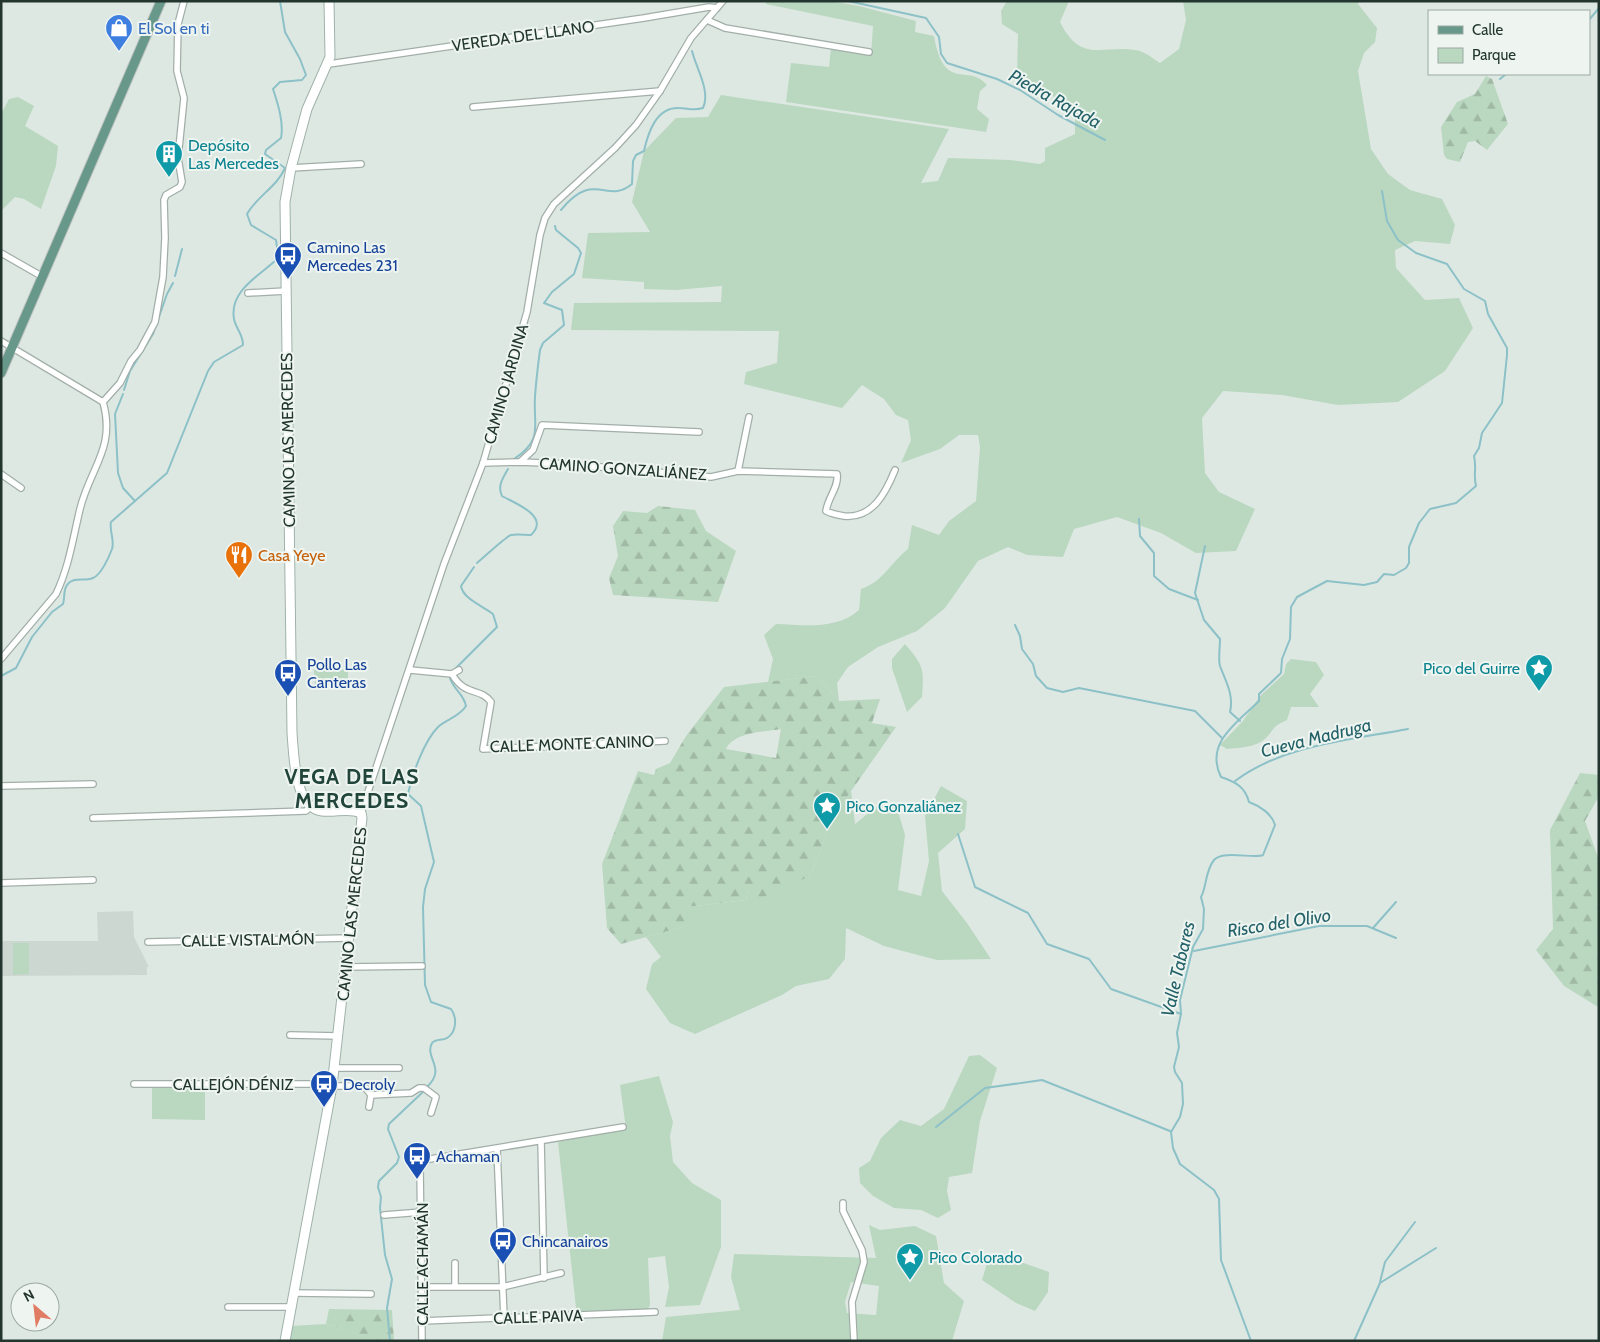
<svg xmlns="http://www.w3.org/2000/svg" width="1600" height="1342" font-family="Cabin,sans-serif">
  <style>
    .built { fill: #cdd7d2 }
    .green { fill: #bad7c0; fill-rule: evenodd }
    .forest { fill: url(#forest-firs); fill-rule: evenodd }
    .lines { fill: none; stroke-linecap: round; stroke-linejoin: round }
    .stream { stroke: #8cc1c7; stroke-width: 2 }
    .street-casing { stroke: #a2afa9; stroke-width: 8 }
    .secondary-casing { stroke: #9fb2aa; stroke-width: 11 }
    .primary-casing { stroke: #bdc3c1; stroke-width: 11 }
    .street { stroke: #fff; stroke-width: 5.5 }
    .secondary { stroke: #fff; stroke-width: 9 }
    .primary { stroke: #689889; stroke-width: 9 }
    .labels { text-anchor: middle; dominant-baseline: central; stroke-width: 4; stroke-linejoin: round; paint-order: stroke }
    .shop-label { font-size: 16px; fill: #366cbe; stroke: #eef5f1; text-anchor: start }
    .street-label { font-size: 16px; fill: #22362f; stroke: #eef5f1 }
    .culture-label { font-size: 16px; fill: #0d838f; stroke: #eef5f1; text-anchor: start }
    .transit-label { font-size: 16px; fill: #164399; stroke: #eef5f1; text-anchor: start }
    .food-label { font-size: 16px; fill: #c56008; stroke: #eef5f1; text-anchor: start }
    .water-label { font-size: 18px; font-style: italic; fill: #246269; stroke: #eef5f1 }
    .district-label { font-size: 21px; font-weight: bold; letter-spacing: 1px; fill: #21453a; stroke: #eef5f1 }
  </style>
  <defs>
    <pattern id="forest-firs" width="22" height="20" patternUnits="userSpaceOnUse" patternTransform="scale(1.25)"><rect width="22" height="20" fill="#bad7c0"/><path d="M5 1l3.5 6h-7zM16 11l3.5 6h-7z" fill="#a0b9a5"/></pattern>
  </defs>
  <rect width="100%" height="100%" fill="#dee8e3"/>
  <path class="built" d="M133,911l1,26 15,30h-2v8l-146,1v-35h97l-1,-29z"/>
  <g class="green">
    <path d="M766,1h64l29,5 57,15 -1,11 19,4c10,58 34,26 53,49l-7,6 -3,18 12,10 -3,13 -200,-30 5,-39 38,4 2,-19 40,7 2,-29 -107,-22z"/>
    <path d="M1007,1h62l-9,21c22,44 44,21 80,29 6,2 14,8 20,12l19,-14 7,-29 -3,-19h176l-1,3 19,24 -2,14 -11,11 -6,18 13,78 17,25 22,16 32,9 13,26 -5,19 -35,-3 -20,9 1,18 29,32 34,-2 14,30 -28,43 -47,31 -60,3 -56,-10 -59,-4 -21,27 3,55 14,19 36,17 -19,42 -40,2 -35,-20 -44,-16 -43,12 -11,28 -36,-2 -19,-8 -30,14 -33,47 -28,23 -39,16 -30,20 -11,16 2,18 -22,-25 -49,6 5,-23 -9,-24 12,-11c27,1 61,6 83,-14l2,-21c22,-7 30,-27 47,-40l4,-24 27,10 10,-14 27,-20 4,-54 -2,-12h-19l-19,14 -39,14 10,-23 -3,-20 -12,-5 -12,-16 -22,-14 -20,23 -98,-24 2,-12 31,-9 2,-32 -208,-1 3,-27 147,-1 1,-16 -46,4 -32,-1v-7l-62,-4 6,-45 62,-1 -18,-30 12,-51 32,-33 32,-1 13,-22 228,34 -28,54 17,-2 10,-23 62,2 30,4 5,-3v-13l30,-14v-18l-19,-18 -39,-22 1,-42 -16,-10 -1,-13z"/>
    <path d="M18,97l16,9 -9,20 33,20 -2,20 -15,43 -17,-10 -9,-2 -14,14v-97l8,-15z"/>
    <path d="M905,644c19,22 19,25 17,53l-15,15 -15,-44v-9z"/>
    <path d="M1291,659l25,3 8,13 -14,19 9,13h-28l-4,13c-15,7 -11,7 -21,18 -9,9 -27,10 -39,11l-7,-4 23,-24 17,-25 24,-22 2,-10z"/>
    <path d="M314,670h34v16h-33z"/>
    <path d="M941,786l26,15 -2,28 -27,24 4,38 25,32 24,36 -54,1 -53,-14 -38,-18 -1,31 -16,20 -33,7 -14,9 -87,39 -25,-11 -24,-34 6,-25 9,-7 -15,-20 40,-11v-19l60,-7 2,-10 62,-14 25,-62 16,-23 4,33 26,-21 16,5 8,27 -7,55 23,6 8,-35 -4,-45z"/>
    <path d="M13,943h16v31l-16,1z"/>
    <path d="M980,1055l17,13 -17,53 -8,52 -23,4 -2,14 4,19 -13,8 -17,-8 -27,-2 -21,-12 -13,-13 -1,-15 11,-7 11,-23 19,-18 21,6 23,-17 25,-53z"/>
    <path d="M659,1076l14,46 -3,14 3,26 19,21 29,17v47l-21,58 -35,2 4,-20 -4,-31 -17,2 2,47 -6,12h-67l-19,-175 68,-13 -6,-44z"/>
    <path d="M205,1083v37l-53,-1v-33z"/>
    <path d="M869,1225l11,5 35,-4 21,10 8,47 20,18 -12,40h-290l4,-24 74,-7 -9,-33 3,-23 142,4zM851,1282l28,4 -3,29 -29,-2 -2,-11z"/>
    <path d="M988,1260l30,1 31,11 -1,20 -13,19 -19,-8 -34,-23z"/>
    <path d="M326,1324l45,14v3h-84l3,-15z"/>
  </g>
  <g class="forest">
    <path d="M1486,76l6,3 16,45 -21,26 -12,-9 -7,1 -8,20 -13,-3 -3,-4 -3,-28 16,-25 18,-8z"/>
    <path d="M658,506l37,4 11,21 30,20 -18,51 -105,-7 -4,-17 9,-22 -5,-30 10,-15 24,2z"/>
    <path d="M817,676l22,25 41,-2 -8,24 24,4 -61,87 -25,62 -51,23 -11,-9 -2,10 -60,7v19l-65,18 -14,-16 -5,-64 36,-93 16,4 2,-6 14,-6 16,-27 38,-49zM781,729l-5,29 -50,-9c8,-17 38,-17 55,-20z"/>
    <path d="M1580,773l19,2v21l-14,25 14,39 -1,147 -34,-21 -28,-36 17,-21 -3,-99z"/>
    <path d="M329,1309l63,1 2,31h-23l-1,-3 -44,-14z"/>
  </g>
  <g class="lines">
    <g class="stream">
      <path d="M848,1l78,17 13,19 2,17 6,9 50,16 23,11 38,25 47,25"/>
      <path d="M1589,20l10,-12"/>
      <path d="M1500,79l6,-5"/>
      <path d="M561,210c33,-41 46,-5 71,-26l1,-23 3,-6 8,-4c4,-18 12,-44 35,-43 8,0 15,3 24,0 8,-17 -7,-40 -11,-57"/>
      <path d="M175,276l7,-27"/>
      <path d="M124,390l6,-19 23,-37 14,-40 6,-11"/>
      <path d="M123,394l-8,20 3,59 5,15 12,13"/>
      <path d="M514,459c30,-20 19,-32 21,-62 1,-15 3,-32 5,-47l3,-7 21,-18 -2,-15 -18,-7 8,-11 22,-18 7,-21 -3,-5 -22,-18 -1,-4"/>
      <path d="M1139,519l1,17 14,17v23l15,13 29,11"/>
      <path d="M1205,546l-10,47 9,27 16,19c0,8 -2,21 0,27 6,16 14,29 10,46l10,9"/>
      <path d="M477,563c6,-5 30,-27 34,-28 6,-1 14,0 20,0 20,-19 -17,-32 -29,-39 -5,-10 1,-18 6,-27"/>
      <path d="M1015,625l5,11 2,13 11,15 3,12 11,12 16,4 16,-4 116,23 27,27"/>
      <path d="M454,670l43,-43 -4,-13c-10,-8 -30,-15 -32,-28l13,-19"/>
      <path d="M1,676l15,-8 16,-31 20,-25 11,-8c2,-6 0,-13 4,-19 6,-9 17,-3 26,-7 8,-3 16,-21 19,-29 3,-9 -3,-18 -1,-27l56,-49 41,-102 6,-9 29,-17c0,-11 -7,-16 -9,-26 -5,-28 25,-43 42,-59l2,-5 -2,-15 -25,-15 -4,-11c10,-18 30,-27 38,-46l-20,-14 1,-4 15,-12c3,-15 -3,-34 -8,-49l7,-7 22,-2 4,-5 -6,-16 -15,-27 -5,-31"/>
      <path d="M1235,781c48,-36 115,-41 173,-52"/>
      <path d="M958,834l17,53 53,26 19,31 42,15 22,30 70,25"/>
      <path d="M1373,928l23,-26"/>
      <path d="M1194,951l125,-25h48l29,12"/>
      <path d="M427,1087c20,-19 -3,-29 5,-44 4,-5 10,-2 15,-5 10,-6 10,-21 4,-29l-20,-7 -6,-17 -2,-78 2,-18 9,-27 -13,-56 -13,-12c4,-19 16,-53 30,-67 9,-8 21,-10 28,-21 -2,-12 -13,-17 -16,-28"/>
      <path d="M936,1127l49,-39 57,-8 128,51"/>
      <path d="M1380,1282l5,-20 30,-40"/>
      <path d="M390,1341l-3,-33 5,-29 -7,-24 -5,-47 1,-11 -3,-10 1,-6 18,-18 2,-6 -11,-28 1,-5 36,-34"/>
      <path d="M1251,1341l-30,-81 -2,-61 -5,-9 -34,-26 -7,-16 -2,-16 9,-15 3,-13 -1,-21 -7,-11 -1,-5 5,-20 -2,-14 4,-19 -1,-14 13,-53 10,-18 1,-20 -3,-12c6,-11 4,-26 13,-37 8,-10 41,-1 49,-5l12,-30c-3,-11 -15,-19 -26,-23 -4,-15 -13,-20 -28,-25 -17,-34 17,-55 38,-76v-7l22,-21 1,-14 8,-20 1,-32 6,-10 30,-16 37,4 13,-3 7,-8 10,1 12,-7 3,-5v-16l10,-24 11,-14 26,-6 20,-17c-3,-12 1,-17 -2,-30l5,-8 3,-15 20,-30 5,-48v-7l-19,-34 -3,-13 -21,-12 -17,-25 -31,-11 -18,-13 -11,-19 -5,-30"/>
      <path d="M1354,1341l26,-58 56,-35"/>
    </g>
    <defs>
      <g id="street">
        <path d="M707,20l18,8 144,24"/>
        <path d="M329,64l315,-46 65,-11 8,1"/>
        <path d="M473,107l187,-16"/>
        <path d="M291,168l70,-4"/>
        <path d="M1,253l42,24"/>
        <path d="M248,293l38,-2"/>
        <path d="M1,341l102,61"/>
        <path d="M520,462l13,-12 9,-25 157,7"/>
        <path d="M483,463l37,-1 48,2 143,13 27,-6 99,3c2,13 -9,23 -11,37 6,3 11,4 18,5 29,3 42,-24 51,-46"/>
        <path d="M738,471l11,-54"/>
        <path d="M1,474l20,14"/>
        <path d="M1,659l55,-65c13,-27 17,-56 24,-85 10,-41 36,-61 23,-107l17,-19 11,-22 9,-11 15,-28 8,-45 2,-39 -1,-38 2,-5 14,-8 2,-5 -4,-24 6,-60 -7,-27 1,-47 6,-23"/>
        <path d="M410,670l42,4 7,-4"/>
        <path d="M452,674c13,23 28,13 39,28l-8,47 182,-8"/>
        <path d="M1,786l92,-2"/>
        <path d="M361,813l83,-249 39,-101 44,-151 13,-77 5,-17 9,-14 61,-56 21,-23 24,-34 31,-53 32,-37"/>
        <path d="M93,818l213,-7 4,-4"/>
        <path d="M1,883l92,-3"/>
        <path d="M148,942l200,-4"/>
        <path d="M346,967l76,-1"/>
        <path d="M290,1035l49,1"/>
        <path d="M335,1068h64"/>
        <path d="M134,1084h199"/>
        <path d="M332,1086h32l7,9 -2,12"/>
        <path d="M371,1095l40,-2 8,-5h5l12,9 -5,16"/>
        <path d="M541,1141l3,137"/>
        <path d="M497,1149l7,169"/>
        <path d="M843,1203v8l19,39 2,12 -12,40 2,39"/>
        <path d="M384,1215l38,-3"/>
        <path d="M455,1263v23"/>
        <path d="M423,1287h79l59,-14"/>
        <path d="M294,1293l77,1"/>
        <path d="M228,1307h63"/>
        <path d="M422,1321l233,-9"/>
        <path d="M422,1341l-2,-177 4,-4 199,-33"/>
      </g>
      <path id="secondary" d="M285,1341l47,-255 30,-268 -1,-5c-12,-6 -26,0 -39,-2 -28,-4 -28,-55 -30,-78l-7,-531 6,-34 16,-59 23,-52 -1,-56"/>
      <path id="primary" d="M1,373l160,-372"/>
    </defs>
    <use href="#street" class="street-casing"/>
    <use href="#secondary" class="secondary-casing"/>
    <use href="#primary" class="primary-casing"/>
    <use href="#street" class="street"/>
    <use href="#secondary" class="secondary"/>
    <use href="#primary" class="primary"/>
  </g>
  <defs>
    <symbol id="shop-pin" viewBox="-11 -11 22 30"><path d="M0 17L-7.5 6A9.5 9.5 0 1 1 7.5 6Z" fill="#3f7fe0" stroke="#eef5f1"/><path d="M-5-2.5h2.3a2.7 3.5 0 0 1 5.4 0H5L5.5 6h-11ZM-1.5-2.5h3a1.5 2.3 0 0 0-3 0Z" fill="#fff"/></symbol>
    <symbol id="building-pin" viewBox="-11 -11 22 30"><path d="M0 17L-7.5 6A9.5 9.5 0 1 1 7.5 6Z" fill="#0f9aa8" stroke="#eef5f1"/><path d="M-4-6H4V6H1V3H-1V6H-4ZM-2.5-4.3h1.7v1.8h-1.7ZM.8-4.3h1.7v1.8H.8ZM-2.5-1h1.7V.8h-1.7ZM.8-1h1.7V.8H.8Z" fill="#fff"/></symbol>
    <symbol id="bus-pin" viewBox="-11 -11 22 30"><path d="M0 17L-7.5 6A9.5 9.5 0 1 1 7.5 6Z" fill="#1a4fb4" stroke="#eef5f1"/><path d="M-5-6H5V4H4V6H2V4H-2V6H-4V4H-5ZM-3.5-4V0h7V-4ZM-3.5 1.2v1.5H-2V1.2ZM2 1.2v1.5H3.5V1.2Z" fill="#fff"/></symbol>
    <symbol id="restaurant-pin" viewBox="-11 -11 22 30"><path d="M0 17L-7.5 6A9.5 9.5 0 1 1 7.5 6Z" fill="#e8710a" stroke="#eef5f1"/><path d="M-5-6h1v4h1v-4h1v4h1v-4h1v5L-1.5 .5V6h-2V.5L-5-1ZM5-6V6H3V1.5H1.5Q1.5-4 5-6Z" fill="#fff"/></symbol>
    <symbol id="sight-pin" viewBox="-11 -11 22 30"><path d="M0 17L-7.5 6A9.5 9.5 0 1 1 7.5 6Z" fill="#0f9aa8" stroke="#eef5f1"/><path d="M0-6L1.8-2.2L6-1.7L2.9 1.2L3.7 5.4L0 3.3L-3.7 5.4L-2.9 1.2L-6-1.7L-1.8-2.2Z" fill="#fff"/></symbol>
  </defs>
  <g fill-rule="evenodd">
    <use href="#shop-pin" x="103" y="12" width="32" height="43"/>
    <use href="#building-pin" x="153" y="138" width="32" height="43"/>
    <use href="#bus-pin" x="272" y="240" width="32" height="43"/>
    <use href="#restaurant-pin" x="223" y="539" width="32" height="43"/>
    <use href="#sight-pin" x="1523" y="652" width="32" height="43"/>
    <use href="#bus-pin" x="272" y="657" width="32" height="43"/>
    <use href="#sight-pin" x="811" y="790" width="32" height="43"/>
    <use href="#bus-pin" x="308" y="1068" width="32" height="43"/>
    <use href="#bus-pin" x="401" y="1140" width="32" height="43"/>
    <use href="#bus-pin" x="487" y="1225" width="32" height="43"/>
    <use href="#sight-pin" x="894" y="1241" width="32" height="43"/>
  </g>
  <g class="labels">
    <g class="shop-label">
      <text x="138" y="28">El Sol en ti</text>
    </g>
    <g class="street-label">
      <text transform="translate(523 36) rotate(-8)">VEREDA DEL LLANO</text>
      <text transform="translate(506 384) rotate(-74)">CAMINO JARDINA</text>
      <text transform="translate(288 440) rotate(-91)">CAMINO LAS MERCEDES</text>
      <text transform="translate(623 469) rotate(4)">CAMINO GONZALIÁNEZ</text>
      <text transform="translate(572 744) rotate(-2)">CALLE MONTE CANINO</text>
      <text transform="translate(352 914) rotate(-84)">CAMINO LAS MERCEDES</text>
      <text transform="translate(248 940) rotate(-1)">CALLE VISTALMÓN</text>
      <text x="233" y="1084">CALLEJÓN DÉNIZ</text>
      <text transform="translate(422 1264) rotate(-90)">CALLE ACHAMÁN</text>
      <text transform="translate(538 1317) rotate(-2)">CALLE PAIVA</text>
    </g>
    <g class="culture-label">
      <text x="188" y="145">Depósito<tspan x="188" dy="18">Las Mercedes</tspan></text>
      <text x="1520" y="668" text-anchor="end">Pico del Guirre</text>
      <text x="846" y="806">Pico Gonzaliánez</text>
      <text x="929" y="1257">Pico Colorado</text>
    </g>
    <g class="transit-label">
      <text x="307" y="247">Camino Las<tspan x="307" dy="18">Mercedes 231</tspan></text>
      <text x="307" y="664">Pollo Las<tspan x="307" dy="18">Canteras</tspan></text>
      <text x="343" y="1084">Decroly</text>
      <text x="436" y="1156">Achaman</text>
      <text x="522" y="1241">Chincanairos</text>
    </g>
    <g class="food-label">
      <text x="258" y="555">Casa Yeye</text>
    </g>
    <g class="water-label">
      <text transform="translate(1055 99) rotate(29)">Piedra Rajada</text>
      <text transform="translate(1316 738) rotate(-14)">Cueva Madruga</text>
      <text transform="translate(1279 923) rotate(-9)">Risco del Olivo</text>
      <text transform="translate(1178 969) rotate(-77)">Valle Tabares</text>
    </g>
    <g class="district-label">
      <text x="352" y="776">VEGA DE LAS<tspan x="352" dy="24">MERCEDES</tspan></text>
    </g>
  </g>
  <rect width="1600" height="1342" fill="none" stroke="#22362f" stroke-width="5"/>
  <rect x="1428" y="10" width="162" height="65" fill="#eef5f1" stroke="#9ca9a3"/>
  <rect x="1438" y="26" width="25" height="8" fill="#689889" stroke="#9ca9a3"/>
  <text x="1472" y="35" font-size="15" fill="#22362f">Calle</text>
  <rect x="1438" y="48" width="25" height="15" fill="#bad7c0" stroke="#9ca9a3"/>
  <text x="1472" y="60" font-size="15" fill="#22362f">Parque</text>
  <g transform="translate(35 1307) rotate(332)"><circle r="24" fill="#eef5f1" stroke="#9ca9a3"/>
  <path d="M0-4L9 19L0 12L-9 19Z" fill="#e07c64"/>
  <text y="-8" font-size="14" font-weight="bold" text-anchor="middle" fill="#22362f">N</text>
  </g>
</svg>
